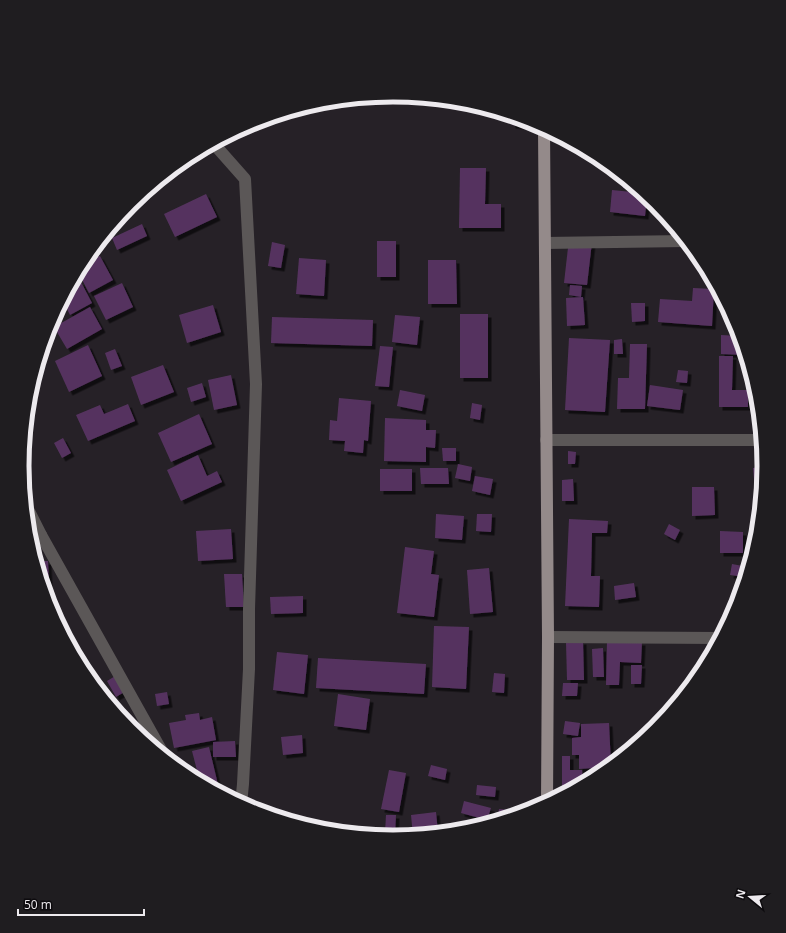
<svg xmlns="http://www.w3.org/2000/svg" width="786" height="933" font-family="'Open Sans',sans-serif">
  <style>
    .building { fill: #55335f; filter: url(#shadow) }
    .lines { fill: none; stroke-linecap: round; stroke-linejoin: round }
    .minor { stroke: #5b5757; stroke-width: 12 }
    .major { stroke: #948a8a; stroke-width: 12 }
    .rim { fill: none; stroke: #edeaee; stroke-width: 5 }
  </style>
  <defs>
    <filter id="shadow"><feDropShadow dx="3.5" dy="3.5" stdDeviation="0" flood-color="#0009"/></filter>
  </defs>
  <rect width="100%" height="100%" fill="#262127"/>
  <g class="building">
    <path d="M512,117l15,4 -1,5 -14,-1z"/>
    <path d="M460,168h26l-1,36h16v24h-42z"/>
    <path d="M623,178l14,11 -14,-1z"/>
    <path d="M612,190l30,3 5,4 -2,19 -35,-4z"/>
    <path d="M206,194l11,23 -42,20 -11,-23z"/>
    <path d="M142,224l5,12 -30,14 -5,-12z"/>
    <path d="M569,239l23,3 -5,43 -23,-2z"/>
    <rect x="377" y="241" width="19" height="36"/>
    <path d="M272,242l13,3 -4,23 -13,-2z"/>
    <path d="M95,247l2,10 -12,2 7,-7z"/>
    <path d="M100,256l13,24 -24,13 -11,-21 3,-6z"/>
    <path d="M299,258l27,2 -2,36 -28,-2z"/>
    <path d="M428,260h28l1,44h-29z"/>
    <path d="M81,282l11,21 -22,12 -7,-14 7,-13z"/>
    <path d="M122,283l11,24 -27,13 -12,-24z"/>
    <path d="M570,285l12,1 -1,11 -12,-2z"/>
    <path d="M693,288l21,1 -2,37 -54,-4 2,-23 32,2z"/>
    <path d="M583,297l2,28 -18,1 -1,-28z"/>
    <path d="M631,303h14v18l-13,1z"/>
    <path d="M213,305l8,27 -34,11 -8,-28z"/>
    <path d="M90,307l12,22 -35,20 -13,-22z"/>
    <rect x="460" y="314" width="28" height="64"/>
    <path d="M395,315l25,2 -3,28 -25,-3z"/>
    <path d="M272,317l101,3 -1,26 -101,-3z"/>
    <path d="M721,335l18,1 6,19 -24,-1z"/>
    <path d="M569,338l41,2 -5,72 -40,-2z"/>
    <path d="M622,339l1,15h-9v-14z"/>
    <path d="M630,344h17l-2,65h-28l1,-31h11z"/>
    <path d="M88,345l14,31 -33,16 -14,-31z"/>
    <path d="M380,346l13,1 -4,40 -14,-1z"/>
    <path d="M115,349l7,17 -11,4 -6,-17z"/>
    <path d="M719,356h14l-1,34h16v17h-29z"/>
    <path d="M163,365l11,27 -33,13 -10,-28z"/>
    <path d="M678,370l10,1 -1,12 -11,-1z"/>
    <path d="M231,375l6,30 -23,5 -6,-30z"/>
    <path d="M202,383l4,14 -15,5 -4,-14z"/>
    <path d="M650,385l33,5 -3,20 -33,-4z"/>
    <path d="M400,390l25,5 -3,16 -25,-5z"/>
    <path d="M339,398l32,3 -3,40 -4,-1 -1,13 -19,-2 1,-10 -16,-1 1,-20 7,1z"/>
    <path d="M472,403l10,2 -2,15 -10,-2z"/>
    <path d="M128,404l7,17 -47,20 -12,-26 24,-10 4,9z"/>
    <path d="M199,414l13,30 -41,18 -13,-29z"/>
    <path d="M385,418l41,2v10h10l-1,18 -9,-1v15l-42,-1z"/>
    <path d="M63,438l8,15 -9,5 -8,-15z"/>
    <path d="M442,448h14v13h-13z"/>
    <path d="M568,451l8,1 -1,12h-7z"/>
    <path d="M198,455l9,21 10,-5 5,11 -41,19 -14,-31z"/>
    <path d="M458,464l14,3 -2,14 -15,-3z"/>
    <path d="M764,467l-3,35h-5l-3,-34z"/>
    <path d="M420,468h28l1,16h-28z"/>
    <rect x="380" y="469" width="32" height="22"/>
    <path d="M475,476l18,3 -3,16 -18,-4z"/>
    <path d="M573,479l1,22h-12v-21z"/>
    <path d="M692,487h22l1,28 -23,1z"/>
    <path d="M436,514l28,2 -2,24 -27,-2z"/>
    <path d="M477,514h15l-1,18 -15,-1z"/>
    <path d="M569,519l39,2 -1,12h-15l-1,43h9l-1,31 -34,-1z"/>
    <path d="M669,524l11,6 -5,10 -11,-6z"/>
    <path d="M231,529l2,30 -35,2 -2,-30z"/>
    <path d="M720,531l23,1v21h-23z"/>
    <path d="M405,547l29,4 -3,23 8,1 -5,42 -37,-4z"/>
    <path d="M36,561h12l1,23 -6,1z"/>
    <path d="M732,564l16,3 -3,10 -15,-2z"/>
    <path d="M489,568l4,44 -23,2 -3,-44z"/>
    <path d="M224,574h18l2,33h-18z"/>
    <path d="M634,583l2,14 -21,3 -1,-14z"/>
    <path d="M303,596v17l-32,1 -1,-17z"/>
    <path d="M434,626l35,1 -3,62 -34,-2z"/>
    <path d="M583,641l1,39h-17l-1,-38z"/>
    <path d="M607,641l35,1 -1,21 -21,-1 -1,23h-13z"/>
    <path d="M603,648l1,29h-11l-1,-28z"/>
    <path d="M277,652l31,3 -4,39 -31,-4z"/>
    <path d="M318,658l108,6 -2,30 -108,-6z"/>
    <path d="M631,665h11l-1,19h-10z"/>
    <path d="M494,673l11,1 -1,19 -12,-1z"/>
    <path d="M117,675l9,16 -10,6 -9,-16z"/>
    <path d="M563,683h15l-1,13h-15z"/>
    <path d="M167,692l2,12 -12,2 -2,-12z"/>
    <path d="M338,694l32,5 -4,31 -32,-4z"/>
    <path d="M199,713l1,7 12,-3 4,23 -42,8 -5,-25 17,-3 -1,-5z"/>
    <path d="M565,721l15,2 -2,13 -15,-2z"/>
    <path d="M609,723l2,42 -3,2 -29,2v-14h-7v-17l9,-1v-13z"/>
    <path d="M302,735l1,18 -20,2 -2,-18z"/>
    <path d="M235,741l1,16h-23v-15z"/>
    <path d="M209,747l11,46 -20,-11 -8,-31z"/>
    <path d="M562,756h8v14h12l1,14 -21,11z"/>
    <path d="M431,765l16,4 -2,11 -17,-4z"/>
    <path d="M389,770l17,3 -7,39 -18,-3z"/>
    <path d="M477,785l19,2 -1,10 -19,-2z"/>
    <path d="M464,801l27,7 -4,12 -26,-7z"/>
    <path d="M499,809l11,1 -1,7 -5,2 -6,-1z"/>
    <path d="M436,812l2,21 -25,3 -2,-21z"/>
    <path d="M386,815h10l-1,19 -10,-1z"/>
  </g>
  <g class="lines">
    <g class="minor">
      <path d="M214,144l31,35 11,205 -7,225v60l-6,115 -2,20"/>
      <path d="M545,243l140,-2"/>
      <path d="M546,440h215"/>
      <path d="M26,505l15,30"/>
      <path d="M30,541l11,-6 124,222"/>
      <path d="M548,637l172,1"/>
    </g>
    <path class="major" d="M544,129l4,508 -1,166"/>
  </g>
  <path d="M0 0H786V933H0ZM29 466a364 364 0 1 1 728 0a364 364 0 1 1-728 0Z" fill="#1f1d20" fill-rule="evenodd"/>
  <path class="rim" d="M29 466a364 364 0 1 1 728 0a364 364 0 1 1-728 0Z"/>
  <g transform="translate(750 897) rotate(288)" stroke="#0d0b0e" stroke-width="3" paint-order="stroke">
  <path d="M0-3L7 15L0 10L-7 15Z" fill="#edeaee"/>
  <text y="-6" font-size="11" font-weight="bold" text-anchor="middle" fill="#edeaee">N</text>
  </g>
  <path d="M18 909v6h126v-6" fill="none" stroke="#edeaee" stroke-width="2"/>
  <text x="24" y="909" font-size="12" fill="#edeaee" stroke="#0d0b0e" stroke-width="3" paint-order="stroke">50 m</text>
</svg>
